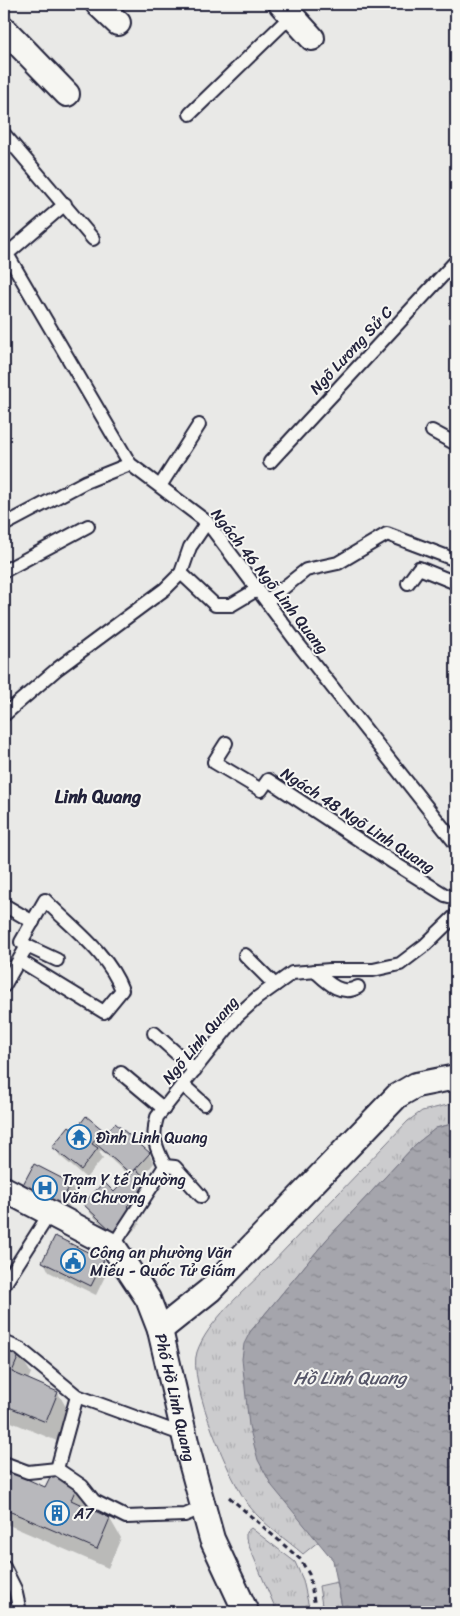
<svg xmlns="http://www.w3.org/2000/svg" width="460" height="1616" font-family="Sriracha,sans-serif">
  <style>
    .grass { fill: url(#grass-tufts); stroke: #777784 }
    .water { fill: url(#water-ripples); stroke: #71717f }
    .shadow { fill: #0003 }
    .building { fill: #b8b8bc; stroke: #22223b }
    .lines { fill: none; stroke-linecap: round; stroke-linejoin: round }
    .service-casing { stroke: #22223b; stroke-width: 16 }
    .minor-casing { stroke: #22223b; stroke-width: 28 }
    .path { stroke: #22223b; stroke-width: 3; stroke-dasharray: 5 4; stroke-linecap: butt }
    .service { stroke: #f6f6f2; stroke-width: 12 }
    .minor { stroke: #f6f6f2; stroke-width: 24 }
    .labels { text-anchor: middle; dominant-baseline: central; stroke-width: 4; stroke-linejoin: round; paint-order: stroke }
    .street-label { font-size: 16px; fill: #22223b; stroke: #f6f6f2 }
    .poi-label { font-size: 16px; fill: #22223b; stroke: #f6f6f2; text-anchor: start }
    .neighbourhood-label { font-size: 18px; font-weight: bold; fill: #22223b; stroke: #f6f6f2 }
    .water-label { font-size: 18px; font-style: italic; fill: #565668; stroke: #f6f6f2 }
  </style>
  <defs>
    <pattern id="grass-tufts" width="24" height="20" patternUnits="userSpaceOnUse" patternTransform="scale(1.25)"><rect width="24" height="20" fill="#ccccce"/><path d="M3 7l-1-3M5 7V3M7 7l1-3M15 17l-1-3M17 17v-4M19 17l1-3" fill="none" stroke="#afafb2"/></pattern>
    <pattern id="water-ripples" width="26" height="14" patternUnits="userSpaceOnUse" patternTransform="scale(1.25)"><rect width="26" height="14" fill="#a5a5ac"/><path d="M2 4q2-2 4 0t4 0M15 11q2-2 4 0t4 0" fill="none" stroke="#86868d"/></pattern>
  </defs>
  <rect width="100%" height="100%" fill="#e9e9e7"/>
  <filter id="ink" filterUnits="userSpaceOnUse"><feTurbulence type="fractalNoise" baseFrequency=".02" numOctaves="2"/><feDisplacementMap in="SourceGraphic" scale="10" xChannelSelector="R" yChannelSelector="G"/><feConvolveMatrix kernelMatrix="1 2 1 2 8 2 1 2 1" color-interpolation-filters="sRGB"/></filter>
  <g filter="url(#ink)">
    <g class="grass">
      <path d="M456,1103v20l-20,5 -20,16 -89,95 -77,93 50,186 19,23 -16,13c-17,-15 -39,-29 -53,-47 -20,-25 -63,-127 -53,-155 10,-30 48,-62 70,-84 47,-49 94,-98 141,-147l14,-10z"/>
      <path d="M251,1528l44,34 8,18 7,32h-33l-31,-73v-7z"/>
      <path d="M337,1582l6,30h-20l-4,-26z"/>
    </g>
    <path class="water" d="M456,1123v489h-113l-10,-52 -61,-74 -14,-26 -9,-34 -7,-67 2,-15 6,-12 77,-93 89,-95 20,-16z"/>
    <g class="shadow">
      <path d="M102,1131l3,5 44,18 5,9 -11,14 6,6 -15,31 6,10 -19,19 -30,-29 -6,-10 29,-10 16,-17 -29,-27 -2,2 4,6 -17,20 -26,-22 -6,-9 21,-14z"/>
      <path d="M70,1184l6,10 -14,26 -35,-18z"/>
      <path d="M103,1261l5,9 -12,25 -47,-23 -5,-10z"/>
      <path d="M4,1347l15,7 12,19 -3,7 30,13 11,19 -12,29 -53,-22z"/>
      <path d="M4,1470l42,19 30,-2 12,19 -1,3 23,10 11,19 -13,30 -104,-45z"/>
    </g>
    <g class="building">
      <path d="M86,1116l17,14 -11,14 6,4 -17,22 -29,-23 17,-21 6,5z"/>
      <path d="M115,1123l35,30 -19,21 -35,-30z"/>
      <path d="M34,1164l37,19 -14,28 -38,-19z"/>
      <path d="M136,1169l14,13 -23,24 8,7 -20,21 -32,-30 21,-22 10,10z"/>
      <path d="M55,1236l49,24 -13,26 -49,-24z"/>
      <path d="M4,1346l16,7 -8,19 46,20 -12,30 -42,-17z"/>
      <path d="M4,1469l41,18 6,-12 26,11 -6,14 39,18 -13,31 -93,-40z"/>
    </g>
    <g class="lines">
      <defs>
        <g id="service">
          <path d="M190,114l101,-98"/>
          <path d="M4,134l89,105"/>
          <path d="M65,204l-58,50 123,210 77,58 92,123 157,199"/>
          <path d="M432,431l24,13"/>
          <path d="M270,462l186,-201"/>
          <path d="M160,486l39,-61"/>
          <path d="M4,525l81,-43 45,-18"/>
          <path d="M4,571l84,-45"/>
          <path d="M181,573l34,32h16l27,-16"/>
          <path d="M408,583l11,-15 37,15"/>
          <path d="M267,601l39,-31 32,-7 49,-29 69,26"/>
          <path d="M4,715l53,-46 108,-80 16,-16 9,-26 17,-25"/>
          <path d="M226,743l-12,19 47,28 7,-10 126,83 51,32 11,3"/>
          <path d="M4,905l29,17"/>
          <path d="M27,946l30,14"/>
          <path d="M245,955l30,30"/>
          <path d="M315,971c12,11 26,26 43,16"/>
          <path d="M4,986l23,-40 -6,-4 24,-42c27,28 63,53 77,90l-18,22 -85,-52"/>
          <path d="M154,1033l41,37"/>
          <path d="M121,1073l43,36"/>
          <path d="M183,1085l21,19"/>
          <path d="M165,1166l10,1 26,29"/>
          <path d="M113,1246l52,-80c-9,-18 -14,-29 -8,-49l80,-101 20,-18 35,-25 38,-3h43l27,-6 25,-19 31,-30"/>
          <path d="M4,1285l46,-72"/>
          <path d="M4,1342l16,7 57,47 107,39"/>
          <path d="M77,1396l-20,73 25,17 12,15 32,16 59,-2 19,-8"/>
          <path d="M4,1463l24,9 29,-3"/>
          <path d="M4,1567l11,22 5,23"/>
        </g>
        <g id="minor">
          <path d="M98,4l20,19"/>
          <path d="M281,4l31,34"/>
          <path d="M4,29l63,65"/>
          <path id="s1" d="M4,1189l109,57 35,53 12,31 29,125 23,84 34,73"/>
          <path d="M160,1330l50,-40 187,-194 19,-11 40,-8"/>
        </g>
      </defs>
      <use href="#service" class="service-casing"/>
      <use href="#minor" class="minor-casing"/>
      <path class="path" d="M229,1497l71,62 9,15 7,38"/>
      <use href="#service" class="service"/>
      <use href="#minor" class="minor"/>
    </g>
  </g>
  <defs>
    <symbol id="temple-ring" viewBox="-11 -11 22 22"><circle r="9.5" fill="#f6f6f2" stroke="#1f6fb2" stroke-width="1.5"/><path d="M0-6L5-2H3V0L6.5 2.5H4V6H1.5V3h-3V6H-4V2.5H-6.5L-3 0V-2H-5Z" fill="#1f6fb2"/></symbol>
    <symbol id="hospital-ring" viewBox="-11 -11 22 22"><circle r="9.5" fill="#f6f6f2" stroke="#1f6fb2" stroke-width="1.5"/><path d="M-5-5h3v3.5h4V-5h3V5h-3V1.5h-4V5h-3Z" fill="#1f6fb2"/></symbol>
    <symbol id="civic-ring" viewBox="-11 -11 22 22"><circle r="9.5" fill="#f6f6f2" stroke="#1f6fb2" stroke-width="1.5"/><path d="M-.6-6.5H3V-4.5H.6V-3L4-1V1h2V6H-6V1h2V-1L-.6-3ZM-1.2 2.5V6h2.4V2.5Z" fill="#1f6fb2"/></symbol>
    <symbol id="building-ring" viewBox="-11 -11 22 22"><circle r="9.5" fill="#f6f6f2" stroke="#1f6fb2" stroke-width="1.5"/><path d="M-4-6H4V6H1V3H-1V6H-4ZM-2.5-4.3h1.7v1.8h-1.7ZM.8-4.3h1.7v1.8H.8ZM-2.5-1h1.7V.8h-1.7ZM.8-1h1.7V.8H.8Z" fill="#1f6fb2"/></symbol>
  </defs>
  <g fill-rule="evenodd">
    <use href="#temple-ring" x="65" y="1123" width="28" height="28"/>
    <use href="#hospital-ring" x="31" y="1174" width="28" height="28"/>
    <use href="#civic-ring" x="59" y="1247" width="28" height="28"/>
    <use href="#building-ring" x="43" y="1499" width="28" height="28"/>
  </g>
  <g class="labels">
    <g class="street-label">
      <text transform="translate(351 350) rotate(-47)">Ngõ Lương Sử C</text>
      <text transform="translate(270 581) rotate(52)">Ngách 46 Ngõ Linh Quang</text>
      <text transform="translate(358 820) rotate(33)">Ngách 48 Ngõ Linh Quang</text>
      <text transform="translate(200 1040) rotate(-50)">Ngõ Linh Quang</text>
      <text stroke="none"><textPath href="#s1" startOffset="289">Phố Hồ Linh Quang</textPath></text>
    </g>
    <g class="poi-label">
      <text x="96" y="1137">Đình Linh Quang</text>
      <text x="62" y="1179">Trạm Y tế phường<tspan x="62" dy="18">Văn Chương</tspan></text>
      <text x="90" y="1252">Công an phường Văn<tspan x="90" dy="18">Miếu - Quốc Tử Giám</tspan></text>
      <text x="74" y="1513">A7</text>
    </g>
    <g class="neighbourhood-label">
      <text x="98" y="797">Linh Quang</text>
    </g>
    <g class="water-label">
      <text x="350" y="1378">Hồ Linh Quang</text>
    </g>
  </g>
  <rect width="460" height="1616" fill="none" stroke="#f6f6f2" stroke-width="20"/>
  <rect x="10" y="10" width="440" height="1596" fill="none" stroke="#22223b" stroke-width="2" filter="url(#ink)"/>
</svg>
